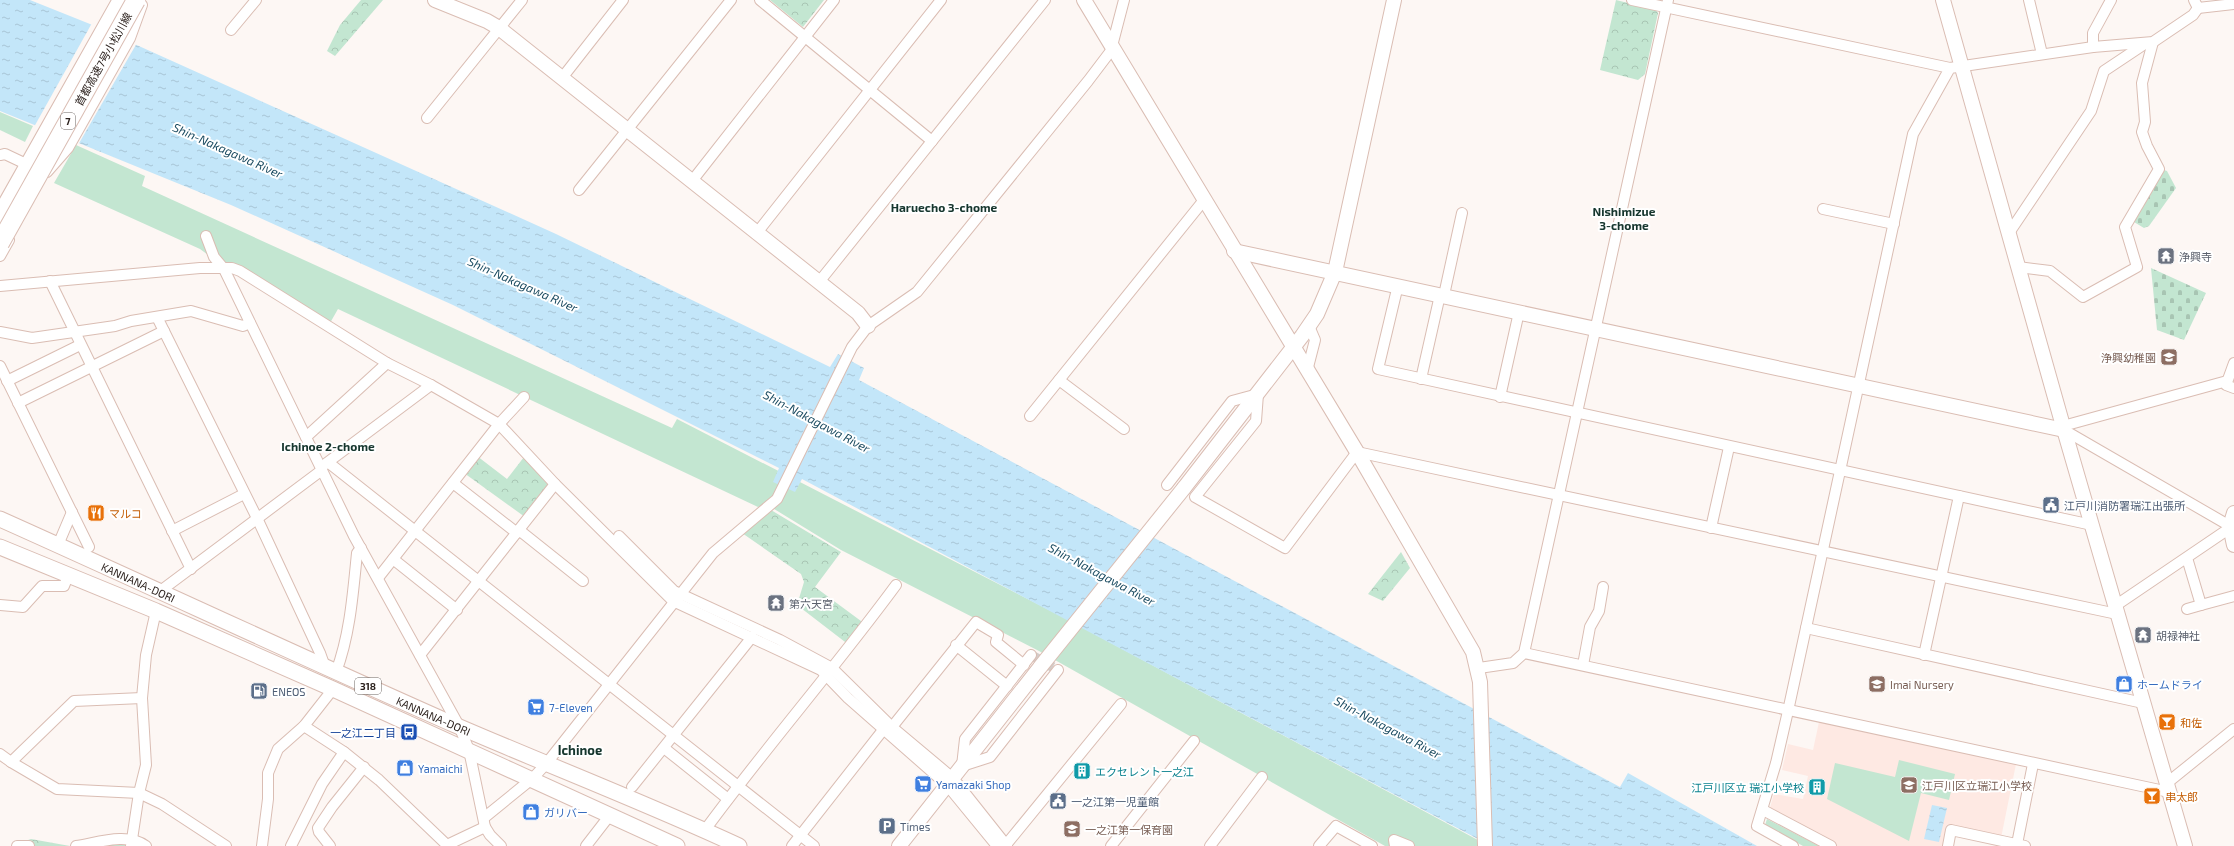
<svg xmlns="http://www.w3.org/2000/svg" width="2234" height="846" font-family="'Exo 2','Noto Sans JP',sans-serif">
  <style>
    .education { fill: #fee9e3 }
    .green { fill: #c3e6d1 }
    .forest { fill: url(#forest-crowns) }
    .cemetery { fill: url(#cemetery-stones) }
    .water { fill: url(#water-ripples) }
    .pier { fill: #fdf7f4 }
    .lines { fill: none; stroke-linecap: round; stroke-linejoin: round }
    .street-tunnel { stroke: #d3ccc9; stroke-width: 10; stroke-dasharray: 10 5; stroke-linecap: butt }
    .street-casing { stroke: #dabdb3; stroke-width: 12 }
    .secondary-casing { stroke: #dabdb3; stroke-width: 16 }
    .primary-casing { stroke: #dabdb3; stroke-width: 17 }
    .highway-casing { stroke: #dabdb3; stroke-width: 20 }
    .street { stroke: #fff; stroke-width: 10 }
    .secondary { stroke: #fff; stroke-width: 14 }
    .primary { stroke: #fff; stroke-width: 15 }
    .highway { stroke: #fff; stroke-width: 18 }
    .secondary-bridge-casing { stroke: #dabdb3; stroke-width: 16; stroke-linecap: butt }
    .highway-bridge-casing { stroke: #dabdb3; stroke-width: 20; stroke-linecap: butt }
    .secondary-bridge { stroke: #fff; stroke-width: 14 }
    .highway-bridge { stroke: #fff; stroke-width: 18 }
    .labels { text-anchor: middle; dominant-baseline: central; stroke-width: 4; stroke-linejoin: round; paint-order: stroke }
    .shield { fill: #fff; stroke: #6b6461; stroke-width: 1 }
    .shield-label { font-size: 10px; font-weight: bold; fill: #2b211d }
    .street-label { font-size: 11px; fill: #2b211d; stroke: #fff }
    .worship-label { font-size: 11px; fill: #5b616d; stroke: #fff; text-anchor: start }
    .education-label { font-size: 11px; fill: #785e54; stroke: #fff; text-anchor: start }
    .service-label { font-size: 11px; fill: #4e5e75; stroke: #fff; text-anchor: start }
    .food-label { font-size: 11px; fill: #c56008; stroke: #fff; text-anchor: start }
    .shop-label { font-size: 11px; fill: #366cbe; stroke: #fff; text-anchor: start }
    .transit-label { font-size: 11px; fill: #164399; stroke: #fff; text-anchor: end }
    .culture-label { font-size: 11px; fill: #0d838f; stroke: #fff; text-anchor: start }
    .water-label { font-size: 12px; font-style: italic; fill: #17485e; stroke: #fff }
    .neighbourhood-label { font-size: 12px; font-weight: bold; fill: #16362e; stroke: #fff }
    .quarter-label { font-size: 13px; font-weight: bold; fill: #16362e; stroke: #fff }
  </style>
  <defs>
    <pattern id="forest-crowns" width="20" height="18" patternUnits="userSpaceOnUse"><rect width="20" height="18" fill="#c3e6d1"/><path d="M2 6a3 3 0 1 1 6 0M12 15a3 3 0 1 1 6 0" fill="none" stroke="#a8c5b3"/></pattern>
    <pattern id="cemetery-stones" width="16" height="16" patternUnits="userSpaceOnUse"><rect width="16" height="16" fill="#c3e6d1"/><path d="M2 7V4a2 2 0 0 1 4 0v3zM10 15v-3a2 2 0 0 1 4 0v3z" fill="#a8c5b3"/></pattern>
    <pattern id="water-ripples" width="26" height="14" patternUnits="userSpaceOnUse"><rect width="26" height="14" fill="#c3e6f9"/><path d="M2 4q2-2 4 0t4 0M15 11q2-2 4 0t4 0" fill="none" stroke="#a8c5d5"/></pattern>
  </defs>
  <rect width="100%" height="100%" fill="#fdf7f4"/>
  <path class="education" d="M1819,722l197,42 -15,74 -51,-12 -4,20h-111l-66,-35 5,-17 29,5 5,-23 -26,-6 6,-26 25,6z"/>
  <g class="green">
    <path d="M0,112l33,14 -8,16 -25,-12z"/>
    <path d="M76,145l69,31 -3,10 530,242 5,-9 382,196 430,231h-104l-346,-195 -198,-101 -75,-46 -8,3 -420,-198 -8,14 -93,-59 -18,-1 -19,-14 -146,-66z"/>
    <path d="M1899,760l56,14 -6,26 -28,-7 -12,48 -82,-42 8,-36 60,14z"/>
    <path d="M1767,819l52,27h-16l-38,-21z"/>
  </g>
  <g class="forest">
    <path d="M361,0h22l-48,56 -8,-5 13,-26z"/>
    <path d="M770,0h54l-21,27z"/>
    <path d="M1616,0l40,10 2,3 -13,61 -7,6 -38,-10z"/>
    <path d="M477,456l30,23 17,-22 27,28 -26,32 -61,-44z"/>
    <path d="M771,510l70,42 -26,35 50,37 -16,21 -52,-40 7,-23 -3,-8 -59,-41z"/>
    <path d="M1401,552l9,16 -27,33 -15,-7z"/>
    <path d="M129,834l-2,12h-116l20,-7 39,7z"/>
  </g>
  <g class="cemetery">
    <path d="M2164,170l3,1 9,17 -27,38 -5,2 -10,-6z"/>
    <path d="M2151,268l55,25 -22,47 -27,-10z"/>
  </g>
  <g class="water">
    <path d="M0,0h30l60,24 466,210 274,133 8,-13 26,14 -5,12 761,407 8,-14 129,73h-266l-689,-367 -7,13 -22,-10 6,-14 -326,-163 -222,-100 -231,-94z"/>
    <path d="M1932,805l15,3 -8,34 -15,-3z"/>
  </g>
  <path class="pier" d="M92,23l45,20 -59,102 -44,-18z"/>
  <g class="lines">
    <path class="street-tunnel" d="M1031,655l27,15"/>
    <defs>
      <g id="street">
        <path d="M760,0l172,141"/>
        <path d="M1632,0l318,68"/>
        <path d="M2029,0l13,54"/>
        <path d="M2194,0l4,8 36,-4"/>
        <path d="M231,30l25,-30"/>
        <path d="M1112,46l12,-46"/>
        <path d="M2093,47v-14l18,-33"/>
        <path d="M562,78l61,-78"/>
        <path d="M427,118l95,-118"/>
        <path d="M0,155l5,-1 19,9"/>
        <path d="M47,172l21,-24 62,-110 12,-33"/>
        <path d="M692,181l142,-181"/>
        <path d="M579,190l152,-190"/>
        <path d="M1823,209l71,15"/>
        <path d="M2009,233l82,-122 13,-40 42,-28"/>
        <path d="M756,234l185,-234"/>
        <path d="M206,236l8,21 10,12 130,267 105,190 10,24 16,77 5,8 11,11"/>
        <path d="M0,256l9,-16"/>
        <path d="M2018,267l32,4 33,26 54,-30 -12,-40 34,-58 -12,-23 -5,-14 3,-10 -3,-39 11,-41"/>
        <path d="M50,281l141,288"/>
        <path d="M819,282l226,-282"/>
        <path d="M1398,285l-20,84 714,156"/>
        <path d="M0,286l200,-18h32l8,3 147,92 44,22 68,39 56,60 118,117 148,69 27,28 99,87 50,61"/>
        <path d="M1444,295l18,-82"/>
        <path d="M157,317l100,201 63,135 5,14"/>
        <path d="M0,332l32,6 83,-12 16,-5 60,-10 52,15 7,-3"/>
        <path d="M2234,363l-8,22 8,3"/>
        <path d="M0,366l89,181"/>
        <path d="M1307,371l8,-31 -6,-14"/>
        <path d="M1421,379l19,-84"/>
        <path d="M1059,380l65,49"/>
        <path d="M7,381l73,-36"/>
        <path d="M1500,397l19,-85"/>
        <path d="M18,403l146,-72"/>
        <path d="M1030,416l174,-216"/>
        <path d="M2063,426l164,-45"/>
        <path d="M2064,430l166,96"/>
        <path d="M306,437l81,-74"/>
        <path d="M329,463l485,383"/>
        <path d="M324,465l107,-80"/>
        <path d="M453,483l64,50"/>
        <path d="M1167,485l65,-84 26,-7 -2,27 -61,76 90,51 72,-96 760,162"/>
        <path d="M1711,528l18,-81"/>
        <path d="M519,530l64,51"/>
        <path d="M172,531l72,-37"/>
        <path d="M619,536l55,55 106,49 52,28 60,59 56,47"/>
        <path d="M58,545l14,-33"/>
        <path d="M2187,558l14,47 33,-9"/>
        <path d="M393,559l64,51"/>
        <path d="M378,578l121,-154 25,-27"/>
        <path d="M159,592l163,-122"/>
        <path d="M0,605l23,2 19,-21h22l4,-10"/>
        <path d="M2115,606l115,-78"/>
        <path d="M2187,609l14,-4"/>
        <path d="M1806,628l337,75"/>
        <path d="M956,645l51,41"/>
        <path d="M1524,653l645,139"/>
        <path d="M420,655l135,-171"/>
        <path d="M1031,655l-66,84 -3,27 28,-9 68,-87"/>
        <path d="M1924,655l35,-159"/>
        <path d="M1583,665l7,-38 9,-16 4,-24"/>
        <path d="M1479,668l34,-5 11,-10 144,-653"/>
        <path d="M336,672c14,-37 17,-79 21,-119l4,-5"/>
        <path d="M304,726l40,26 35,28 68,65 38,-18"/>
        <path d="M888,732l88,-110 22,13 -2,7 28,23"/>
        <path d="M664,748l64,51"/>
        <path d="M0,754l11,8 46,27 82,4 23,11 64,42"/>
        <path d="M11,762l63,-61 68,-3"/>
        <path d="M957,783l50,63"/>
        <path d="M2167,783l67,-54"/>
        <path d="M632,787l120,-150"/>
        <path d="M1763,810l68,36"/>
        <path d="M485,817l48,-39 13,-14 167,-211 64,-54 75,-152 16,-21 49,-34 171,-211 25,-33"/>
        <path d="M705,830c61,-83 130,-162 191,-245"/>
        <path d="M2017,844l16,-80"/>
        <path d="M17,846h12"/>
        <path d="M76,846c21,-3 51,-14 70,0"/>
        <path d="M131,846l8,-53 7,-28 -4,-67 4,-43 10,-44"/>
        <path d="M262,846l6,-47v-26l10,-24 26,-23 29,-37"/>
        <path d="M291,846l31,-62 22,-32"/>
        <path d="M330,846l-11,-14 -1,-4 14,-21 32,-40"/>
        <path d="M586,846l24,-31"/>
        <path d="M792,846l91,-116"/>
        <path d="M1005,846l116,-142"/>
        <path d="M1111,846l83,-105"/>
        <path d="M1210,846l52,-69"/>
        <path d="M1319,846l17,-20 36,20"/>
        <path d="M1395,846l-1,-6 15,6"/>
        <path d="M1793,846l-36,-20 19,-63 12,-52 125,-577 37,-66 143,-21 60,-5 40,-27 5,-7"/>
        <path d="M1948,846l3,-16 74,16"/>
      </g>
      <g id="secondary">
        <path d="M435,0l52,21 12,7 359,285 10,13"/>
        <path d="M1084,0l273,452 116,200 7,30 5,164"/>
        <path d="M1943,0l120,426 122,420"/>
        <path d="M1234,251l830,179"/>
        <path d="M1184,488l118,-152 15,-22 18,-42 59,-272"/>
        <path d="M2234,513l-4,13 4,19"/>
        <path d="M899,846l142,-180"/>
      </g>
      <g id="primary">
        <path id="s1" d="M0,519c152,68 303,139 455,206 95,41 191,78 284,121"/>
        <path d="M0,547l156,64 177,78 344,157"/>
      </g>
      <path id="highway" d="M0,217l122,-217"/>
    </defs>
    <use href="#street" class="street-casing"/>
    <use href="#secondary" class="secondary-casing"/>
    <use href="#primary" class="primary-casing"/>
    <use href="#highway" class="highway-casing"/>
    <use href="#street" class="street"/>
    <use href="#secondary" class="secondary"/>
    <use href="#primary" class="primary"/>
    <use href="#highway" class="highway"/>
    <defs>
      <path id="secondary-bridge" d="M1041,666l143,-178"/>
      <path id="highway-bridge" d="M0,243l136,-243"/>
    </defs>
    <use href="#secondary-bridge" class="secondary-bridge-casing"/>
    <use href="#highway-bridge" class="highway-bridge-casing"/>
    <use href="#secondary-bridge" class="secondary-bridge"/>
    <use href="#highway-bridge" class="highway-bridge"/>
  </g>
  <defs>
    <symbol id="temple-square" viewBox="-11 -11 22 22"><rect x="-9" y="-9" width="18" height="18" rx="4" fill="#6b7280" stroke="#fff"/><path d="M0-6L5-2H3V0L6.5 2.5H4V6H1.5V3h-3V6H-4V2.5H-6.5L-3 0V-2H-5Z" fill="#fff"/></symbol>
    <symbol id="school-square" viewBox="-11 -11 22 22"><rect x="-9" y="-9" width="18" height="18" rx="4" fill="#8d6e63" stroke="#fff"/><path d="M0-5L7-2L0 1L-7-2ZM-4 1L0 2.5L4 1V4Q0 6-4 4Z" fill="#fff"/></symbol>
    <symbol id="civic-square" viewBox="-11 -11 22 22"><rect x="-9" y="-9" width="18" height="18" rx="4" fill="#5c6f8a" stroke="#fff"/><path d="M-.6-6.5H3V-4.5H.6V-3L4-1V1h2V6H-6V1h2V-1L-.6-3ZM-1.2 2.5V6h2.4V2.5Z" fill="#fff"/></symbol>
    <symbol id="restaurant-square" viewBox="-11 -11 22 22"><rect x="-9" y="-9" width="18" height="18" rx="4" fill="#e8710a" stroke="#fff"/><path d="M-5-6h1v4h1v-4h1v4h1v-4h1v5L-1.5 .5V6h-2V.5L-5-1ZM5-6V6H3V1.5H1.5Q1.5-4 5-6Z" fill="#fff"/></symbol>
    <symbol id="shop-square" viewBox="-11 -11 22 22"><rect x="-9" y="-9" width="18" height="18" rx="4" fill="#3f7fe0" stroke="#fff"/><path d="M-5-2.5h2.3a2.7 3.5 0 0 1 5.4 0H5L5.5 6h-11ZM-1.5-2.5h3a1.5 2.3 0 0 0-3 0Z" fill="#fff"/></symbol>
    <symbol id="fuel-square" viewBox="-11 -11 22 22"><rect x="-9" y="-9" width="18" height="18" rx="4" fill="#5c6f8a" stroke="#fff"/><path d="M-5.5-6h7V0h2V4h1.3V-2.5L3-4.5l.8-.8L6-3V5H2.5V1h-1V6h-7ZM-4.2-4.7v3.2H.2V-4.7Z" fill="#fff"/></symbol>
    <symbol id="supermarket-square" viewBox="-11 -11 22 22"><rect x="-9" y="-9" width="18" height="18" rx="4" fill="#3f7fe0" stroke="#fff"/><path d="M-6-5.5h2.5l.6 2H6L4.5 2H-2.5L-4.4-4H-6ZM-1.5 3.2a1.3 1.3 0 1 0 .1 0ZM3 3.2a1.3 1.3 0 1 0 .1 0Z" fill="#fff"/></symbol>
    <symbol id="bar-square" viewBox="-11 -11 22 22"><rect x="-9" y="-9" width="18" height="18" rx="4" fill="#e8710a" stroke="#fff"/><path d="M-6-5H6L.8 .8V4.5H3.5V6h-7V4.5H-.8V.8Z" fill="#fff"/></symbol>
    <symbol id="bus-square" viewBox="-11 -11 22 22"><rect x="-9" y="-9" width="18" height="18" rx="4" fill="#1a4fb4" stroke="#fff"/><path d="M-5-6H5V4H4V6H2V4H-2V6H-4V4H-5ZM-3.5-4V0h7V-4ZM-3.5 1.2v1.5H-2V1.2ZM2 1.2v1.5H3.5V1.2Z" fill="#fff"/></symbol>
    <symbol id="building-square" viewBox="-11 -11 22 22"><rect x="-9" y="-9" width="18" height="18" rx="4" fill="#0f9aa8" stroke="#fff"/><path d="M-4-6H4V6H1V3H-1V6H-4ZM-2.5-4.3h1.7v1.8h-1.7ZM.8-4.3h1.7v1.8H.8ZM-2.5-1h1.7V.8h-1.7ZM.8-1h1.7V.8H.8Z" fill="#fff"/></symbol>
    <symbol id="parking-square" viewBox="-11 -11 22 22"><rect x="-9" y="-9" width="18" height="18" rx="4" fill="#5c6f8a" stroke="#fff"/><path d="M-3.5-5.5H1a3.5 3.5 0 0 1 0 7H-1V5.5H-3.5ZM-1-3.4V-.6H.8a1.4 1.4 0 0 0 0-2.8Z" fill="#fff"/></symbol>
  </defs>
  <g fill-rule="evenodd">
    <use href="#temple-square" x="2156" y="246" width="20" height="20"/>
    <use href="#school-square" x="2159" y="347" width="20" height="20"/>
    <use href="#civic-square" x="2041" y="495" width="20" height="20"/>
    <use href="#restaurant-square" x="86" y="503" width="20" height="20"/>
    <use href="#temple-square" x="766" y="593" width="20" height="20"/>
    <use href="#temple-square" x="2133" y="625" width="20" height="20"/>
    <use href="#school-square" x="1867" y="674" width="20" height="20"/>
    <use href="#shop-square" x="2114" y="674" width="20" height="20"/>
    <use href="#fuel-square" x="249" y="681" width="20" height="20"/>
    <use href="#supermarket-square" x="526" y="697" width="20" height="20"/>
    <use href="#bar-square" x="2157" y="712" width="20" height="20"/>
    <use href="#bus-square" x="399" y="722" width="20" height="20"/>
    <use href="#shop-square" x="395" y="758" width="20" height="20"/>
    <use href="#building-square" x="1072" y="761" width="20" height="20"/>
    <use href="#supermarket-square" x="913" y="774" width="20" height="20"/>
    <use href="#school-square" x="1899" y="775" width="20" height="20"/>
    <use href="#building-square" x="1807" y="777" width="20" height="20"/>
    <use href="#bar-square" x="2142" y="786" width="20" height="20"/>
    <use href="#civic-square" x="1048" y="791" width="20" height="20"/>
    <use href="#shop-square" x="521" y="802" width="20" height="20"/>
    <use href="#parking-square" x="877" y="816" width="20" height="20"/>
    <use href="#school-square" x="1062" y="819" width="20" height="20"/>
  </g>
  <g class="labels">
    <g class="shield">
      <rect x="61" y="113" width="14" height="16" rx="3"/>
      <rect x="355" y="678" width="26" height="16" rx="3"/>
    </g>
    <g class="shield-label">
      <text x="68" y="121">7</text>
      <text x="368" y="686">318</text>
    </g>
    <g class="street-label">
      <text transform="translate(103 59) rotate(-61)">首都高速7号小松川線</text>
      <text stroke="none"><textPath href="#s1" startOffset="152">KANNANA-DORI</textPath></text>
      <text stroke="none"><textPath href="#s1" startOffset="476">KANNANA-DORI</textPath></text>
    </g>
    <g class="worship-label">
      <text x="2179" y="256">浄興寺</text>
      <text x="789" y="603">第六天宮</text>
      <text x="2156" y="635">胡禄神社</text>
    </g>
    <g class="education-label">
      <text x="2156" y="357" text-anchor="end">浄興幼稚園</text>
      <text x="1890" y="684">Imai Nursery</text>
      <text x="1922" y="785">江戸川区立瑞江小学校</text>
      <text x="1085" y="829">一之江第一保育園</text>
    </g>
    <g class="service-label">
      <text x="2064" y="505">江戸川消防署瑞江出張所</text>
      <text x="272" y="691">ENEOS</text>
      <text x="1071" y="801">一之江第一児童館</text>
      <text x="900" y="826">Times</text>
    </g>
    <g class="food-label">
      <text x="109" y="513">マルコ</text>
      <text x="2180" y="722">和佐</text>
      <text x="2165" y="796">串太郎</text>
    </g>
    <g class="shop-label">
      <text x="2137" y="684">ホームドライ</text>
      <text x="549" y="707">7-Eleven</text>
      <text x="418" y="768">Yamaichi</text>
      <text x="936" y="784">Yamazaki Shop</text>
      <text x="544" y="812">ガリバー</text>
    </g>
    <g class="transit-label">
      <text x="396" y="732">一之江二丁目</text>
    </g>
    <g class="culture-label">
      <text x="1095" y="771">エクセレント一之江</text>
      <text x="1804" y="787" text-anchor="end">江戸川区立 瑞江小学校</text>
    </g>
    <g class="water-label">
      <text transform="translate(228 150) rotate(24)">Shin-Nakagawa River</text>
      <text transform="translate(523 284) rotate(24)">Shin-Nakagawa River</text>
      <text transform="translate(817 421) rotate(28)">Shin-Nakagawa River</text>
      <text transform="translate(1102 574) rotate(28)">Shin-Nakagawa River</text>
      <text transform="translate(1388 727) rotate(28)">Shin-Nakagawa River</text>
    </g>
    <g class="neighbourhood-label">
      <text x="944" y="207">Haruecho 3-chome</text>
      <text x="1624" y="211">Nishimizue<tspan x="1624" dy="14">3-chome</tspan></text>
      <text x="328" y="446">Ichinoe 2-chome</text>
    </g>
    <g class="quarter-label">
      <text x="580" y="750">Ichinoe</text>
    </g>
  </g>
</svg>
